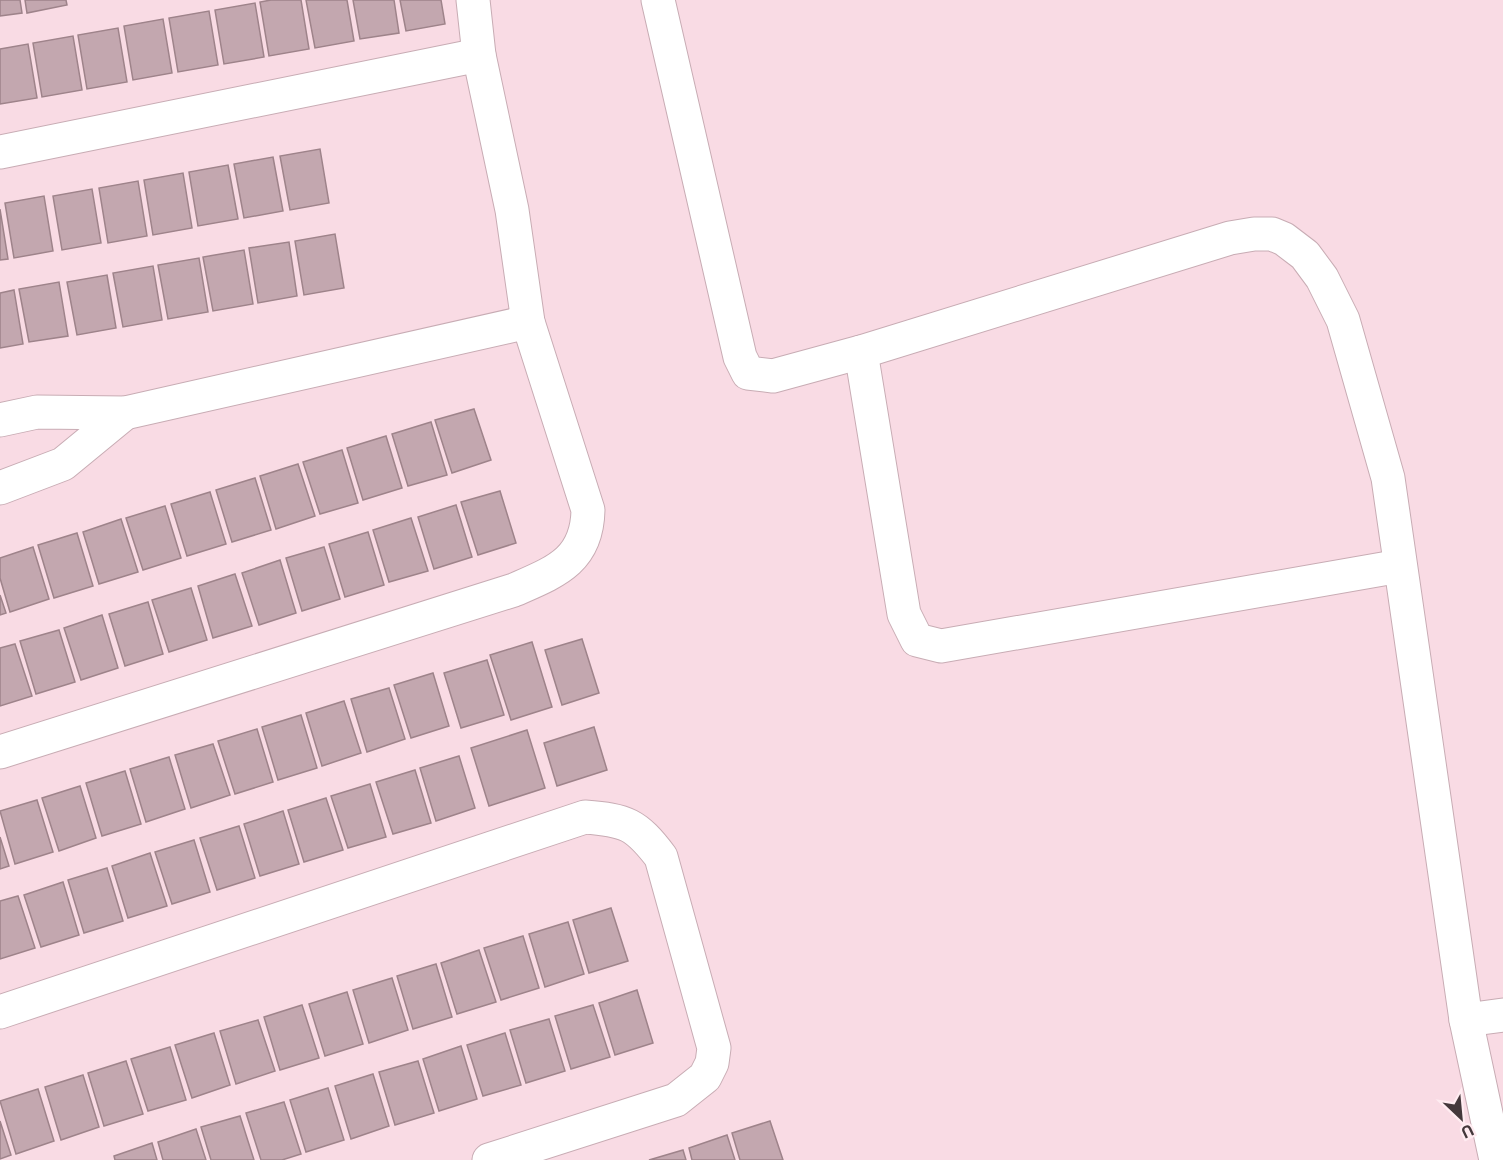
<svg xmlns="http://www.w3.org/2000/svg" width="1503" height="1160" font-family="'Public Sans',sans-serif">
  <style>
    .building { fill: #c3a7af; stroke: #9e838a; stroke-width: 1.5 }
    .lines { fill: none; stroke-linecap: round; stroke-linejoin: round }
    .minor-casing { stroke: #c8acb4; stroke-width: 35 }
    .minor { stroke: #fff; stroke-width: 33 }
  </style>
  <rect width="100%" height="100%" fill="#f9dbe4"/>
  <g class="building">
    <path d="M0,0h20l2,13 -22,3z"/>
    <path d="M25,0h41l1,5 -40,8z"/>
    <path d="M271,0h30l8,49 -40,7 -9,-54z"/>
    <path d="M306,0h41l7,41 -39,7z"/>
    <path d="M353,0h41l5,33 -39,6z"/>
    <path d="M400,0h41l4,24 -39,7z"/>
    <path d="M255,3l9,54 -40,7 -9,-54z"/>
    <path d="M209,11l9,54 -40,7 -9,-54z"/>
    <path d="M163,19l9,54 -39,7 -9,-54z"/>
    <path d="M118,28l9,54 -40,7 -9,-54z"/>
    <path d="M73,36l9,54 -40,7 -9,-54z"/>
    <path d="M28,44l9,54 -37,6v-55z"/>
    <path d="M320,149l9,54 -39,7 -10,-54z"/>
    <path d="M273,157l10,54 -39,7 -10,-54z"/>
    <path d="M228,165l10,54 -40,7 -9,-54z"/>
    <path d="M183,173l9,55 -39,7 -9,-55z"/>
    <path d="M138,181l9,55 -39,7 -9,-55z"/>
    <path d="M92,189l9,54 -39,7 -9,-54z"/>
    <path d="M44,196l9,55 -39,7 -9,-55z"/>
    <path d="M0,209l8,50 -8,1z"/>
    <path d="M335,234l9,54 -40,7 -9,-54z"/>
    <path d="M289,242l8,54 -39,7 -9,-55z"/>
    <path d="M244,250l9,54 -40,7 -10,-54z"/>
    <path d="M199,258l9,54 -40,7 -10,-54z"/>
    <path d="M153,266l9,54 -39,7 -10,-54z"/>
    <path d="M107,275l9,53 -39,7 -10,-53z"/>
    <path d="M59,282l9,54 -39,6 -10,-53z"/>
    <path d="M14,290l9,54 -23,4v-55z"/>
    <path d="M474,409l17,51 -39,13 -17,-53z"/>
    <path d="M431,422l16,53 -39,11 -16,-52z"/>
    <path d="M386,436l16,52 -39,12 -16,-52z"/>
    <path d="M342,450l16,53 -38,11 -17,-52z"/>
    <path d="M298,464l17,52 -39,13 -16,-53z"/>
    <path d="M255,478l16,52 -39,12 -16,-52z"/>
    <path d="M500,491l16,52 -38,12 -17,-53z"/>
    <path d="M210,492l16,52 -39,12 -16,-52z"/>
    <path d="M456,505l16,52 -38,12 -16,-52z"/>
    <path d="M165,506l16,52 -38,12 -17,-52z"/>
    <path d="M411,518l17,53 -39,11 -16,-52z"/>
    <path d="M121,519l17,53 -39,12 -16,-52z"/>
    <path d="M368,532l16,53 -39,12 -16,-53z"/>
    <path d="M77,533l16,53 -39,12 -16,-53z"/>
    <path d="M33,547l16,52 -39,13 -10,-34v-20z"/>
    <path d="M324,547l16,52 -38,12 -16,-53z"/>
    <path d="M280,560l16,53 -37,12 -17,-52z"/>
    <path d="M235,574l17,52 -39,12 -15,-52z"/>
    <path d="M191,588l16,52 -38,12 -17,-52z"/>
    <path d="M0,595l6,18 -6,2z"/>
    <path d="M148,602l15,52 -38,12 -16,-52z"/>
    <path d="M102,615l16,53 -37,12 -17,-52z"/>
    <path d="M59,630l16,52 -39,12 -16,-53z"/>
    <path d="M582,639l17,54 -37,12 -17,-55z"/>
    <path d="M532,642l20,65 -41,13 -21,-65z"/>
    <path d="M15,644l17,52 -32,10v-58z"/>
    <path d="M487,660l17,55 -43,13 -17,-55z"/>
    <path d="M433,673l16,53 -38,12 -17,-53z"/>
    <path d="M389,688l16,51 -38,13 -16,-53z"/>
    <path d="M344,701l17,52 -39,13 -16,-53z"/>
    <path d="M301,715l16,53 -39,12 -16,-53z"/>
    <path d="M594,727l13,43 -50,16 -13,-43z"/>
    <path d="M257,729l16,53 -38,12 -17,-53z"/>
    <path d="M527,730l18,58 -56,18 -18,-58z"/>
    <path d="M213,744l17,51 -39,13 -16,-53z"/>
    <path d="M459,756l16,52 -39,13 -16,-53z"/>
    <path d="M169,757l16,52 -39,13 -16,-53z"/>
    <path d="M415,770l16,53 -38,11 -17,-52z"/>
    <path d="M125,771l16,53 -39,12 -16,-53z"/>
    <path d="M370,784l16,53 -38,11 -17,-52z"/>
    <path d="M80,786l16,52 -37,13 -17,-53z"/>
    <path d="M326,798l17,52 -39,12 -16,-52z"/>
    <path d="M37,800l16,52 -38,12 -15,-53z"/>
    <path d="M283,811l16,53 -39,12 -16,-52z"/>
    <path d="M239,826l16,52 -38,12 -17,-52z"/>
    <path d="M0,837l9,29 -9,3z"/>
    <path d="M194,840l16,52 -38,12 -17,-52z"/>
    <path d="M150,853l17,53 -39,12 -16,-52z"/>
    <path d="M107,868l16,53 -39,12 -16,-53z"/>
    <path d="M63,882l16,53 -38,12 -17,-52z"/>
    <path d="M18,896l17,52 -35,11v-58z"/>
    <path d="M611,908l17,53 -39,12 -16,-53z"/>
    <path d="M568,922l16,52 -39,13 -16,-53z"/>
    <path d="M523,936l16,52 -38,12 -17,-52z"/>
    <path d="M479,950l17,52 -39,12 -16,-51z"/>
    <path d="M436,964l16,53 -39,12 -16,-53z"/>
    <path d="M392,978l16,52 -39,13 -16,-53z"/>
    <path d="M637,990l16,53 -38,12 -16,-52z"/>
    <path d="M347,992l16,52 -38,12 -16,-52z"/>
    <path d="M302,1005l17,53 -39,12 -16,-53z"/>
    <path d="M593,1005l17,52 -39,12 -16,-53z"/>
    <path d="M549,1019l16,52 -39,12 -16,-53z"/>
    <path d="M258,1020l17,51 -39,13 -16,-53z"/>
    <path d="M214,1033l16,52 -38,13 -17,-53z"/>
    <path d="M505,1033l16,52 -38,11 -16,-51z"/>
    <path d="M461,1046l16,53 -38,12 -16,-52z"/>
    <path d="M170,1047l16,53 -38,11 -17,-52z"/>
    <path d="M126,1061l17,53 -39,12 -16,-53z"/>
    <path d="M418,1061l16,52 -39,12 -16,-53z"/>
    <path d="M373,1074l16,52 -38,13 -16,-53z"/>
    <path d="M83,1075l16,52 -38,13 -16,-53z"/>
    <path d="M328,1088l16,52 -38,12 -16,-52z"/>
    <path d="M38,1089l16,52 -38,13 -16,-53z"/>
    <path d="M284,1102l17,52 -19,6h-21l-15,-47z"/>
    <path d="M240,1116l14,44h-43l-10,-33z"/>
    <path d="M0,1121l11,34 -11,4z"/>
    <path d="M770,1121l13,39h-43l-8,-27z"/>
    <path d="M196,1129l10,31h-43l-5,-18z"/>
    <path d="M727,1135l8,25h-43l-3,-12z"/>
    <path d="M152,1143l5,17h-42l-1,-4z"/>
    <path d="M683,1150l3,10h-37z"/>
  </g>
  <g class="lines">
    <defs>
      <g id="minor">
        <path d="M658,0l82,357 8,16 25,3 88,-24 369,-114 24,-4h18l12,5 21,16 17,23 21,42 45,158 78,542 30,140"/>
        <path d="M0,152l479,-97"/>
        <path d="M861,352l43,262 13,26 24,6 459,-80"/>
        <path d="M0,420l37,-8 88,1 403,-91"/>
        <path d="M0,488l63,-24 62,-51"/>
        <path d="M0,752l514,-162c41,-18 73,-29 74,-80l-60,-188 -16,-112 -33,-155 -6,-55"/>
        <path d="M0,1012l585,-195c41,3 51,7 76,40l53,191 -2,15 -7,14 -29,23 -187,60"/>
        <path d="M1466,1020l37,-5"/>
      </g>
    </defs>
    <use href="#minor" class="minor-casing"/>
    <use href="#minor" class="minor"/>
  </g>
  <g transform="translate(1461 1118) rotate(154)" stroke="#ffecf1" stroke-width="4.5" paint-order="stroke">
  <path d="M0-4.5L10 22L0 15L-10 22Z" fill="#44383b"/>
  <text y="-9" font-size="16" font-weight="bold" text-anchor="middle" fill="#44383b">U</text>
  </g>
</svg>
